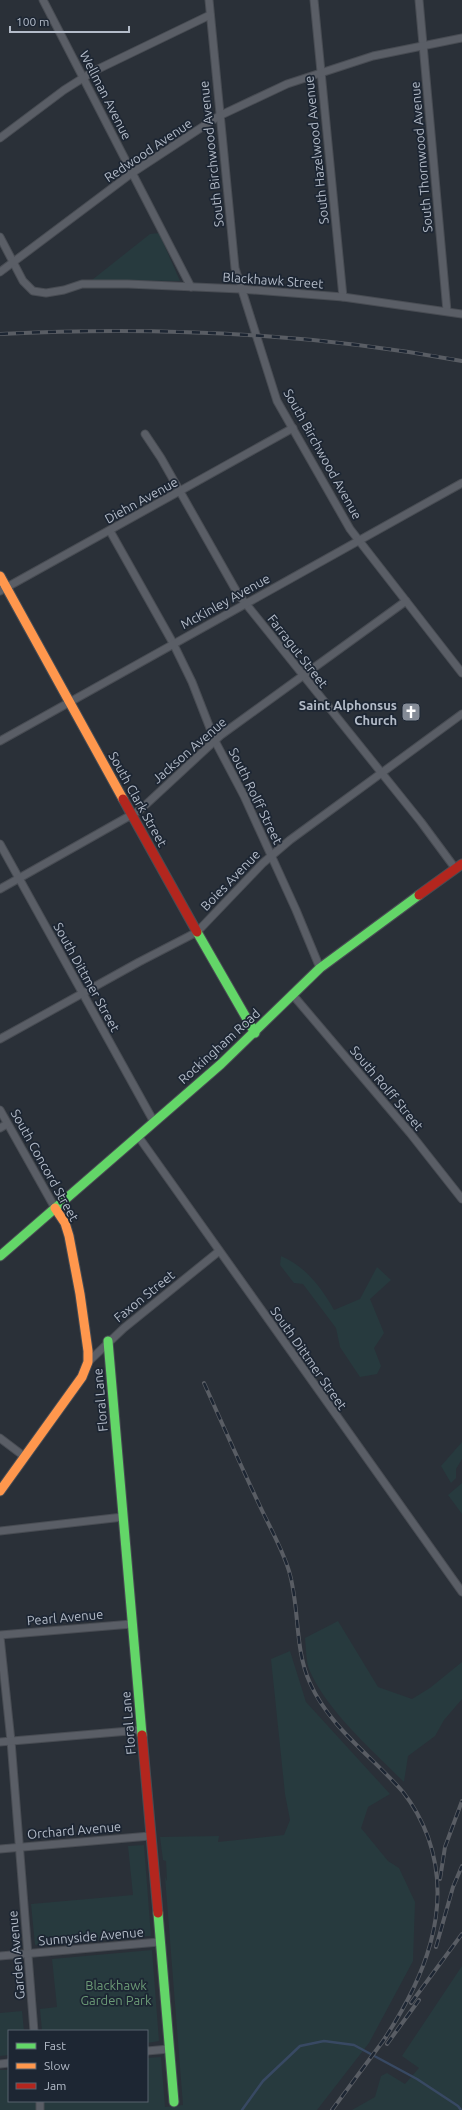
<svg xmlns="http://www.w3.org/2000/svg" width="462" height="2110" font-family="Ubuntu,sans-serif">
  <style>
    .green { fill: #273a3e }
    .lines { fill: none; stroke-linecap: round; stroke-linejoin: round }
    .stream { stroke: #384963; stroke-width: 2.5 }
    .street-casing { stroke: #484c53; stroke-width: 9 }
    .fast-casing { stroke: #484c53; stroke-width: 11 }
    .slow-casing { stroke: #484c53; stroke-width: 11 }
    .jam-casing { stroke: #484c53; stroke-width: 11 }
    .street { stroke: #5a5e66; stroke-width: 7 }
    .fast { stroke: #63d668; stroke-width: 9 }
    .slow { stroke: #ff974d; stroke-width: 9 }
    .jam { stroke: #b3261e; stroke-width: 9 }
    .rail-casing { stroke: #595d64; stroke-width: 4 }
    .rail { stroke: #1d2633; stroke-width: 2.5; stroke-dasharray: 8; stroke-linecap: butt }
    .labels { text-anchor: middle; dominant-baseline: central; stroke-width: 3.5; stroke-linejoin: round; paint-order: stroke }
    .street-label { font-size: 13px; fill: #b4bcc9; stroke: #1d2633 }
    .poi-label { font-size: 13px; font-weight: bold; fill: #b4bcc9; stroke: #1d2633; text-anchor: end }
    .park-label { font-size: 13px; fill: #6b9a76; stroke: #1d2633 }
  </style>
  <rect width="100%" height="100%" fill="#2a3038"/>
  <g class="green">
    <path d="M159,233l21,48 -88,-1 58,-46z"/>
    <path d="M281,1256c24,10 41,32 53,54l26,-11 17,-32 14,13 -21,19 14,34 -10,15 7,18 -4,8 -17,3 -20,-30 -4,-19 -33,-44 -9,-1 -14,-18z"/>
    <path d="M462,1442v17l-6,10v9l-5,5 -10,-17z"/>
    <path d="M462,1483v31l-14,-19z"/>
    <path d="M338,1621l40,66 34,12 18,-11 32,-26v37l-18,21 -9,16 -27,20 -4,26c-31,-31 -78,-72 -95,-113 -3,-9 -3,-21 -4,-31z"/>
    <path d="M290,1651l16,51 84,92 -22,13 -7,21 27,33 11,7 16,34 -2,59 -44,82 -52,67h-317v-40h9v31h138v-43l14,-1 4,50 18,-2 -18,-228 2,4 -1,-20 -3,-1 -3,-23 59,-1 -1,6 66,-7 6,-15 -5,-26 -14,-135z"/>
    <path d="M144,1845l7,91 -116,9 -4,-41 102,-9 -5,-49z"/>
    <path d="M152,1950l7,91 -12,2v-12h-105l-2,-22 17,-2 -5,-48z"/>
    <path d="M462,1966v144h-110l23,-13 6,-21 6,-3 18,11 14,-16 -17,-12z"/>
    <path d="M22,2011l2,20h-15v24l-9,1v-43z"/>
  </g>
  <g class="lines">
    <path class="stream" d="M242,2110l21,-29 37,-35 24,-5 30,4 63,34 41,27 3,4"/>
    <defs>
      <g id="street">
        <path d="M43,0l148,287"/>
        <path d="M209,0l26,268 42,133 73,128 112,144"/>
        <path d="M314,0l29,297"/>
        <path d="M419,0l28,311"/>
        <path d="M0,138l64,-48 30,-19 116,-56"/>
        <path d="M0,237l23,44 10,10 13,2 18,-3 18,-6h46l112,5 103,8 119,17"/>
        <path d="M0,272l132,-99 87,-57 68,-32 86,-28 89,-18"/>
        <path d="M145,434l16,24 77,136 183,228 34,46"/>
        <path d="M110,531l63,112 19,39 23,59 29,55 52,114 24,58"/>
        <path d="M0,591l293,-163"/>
        <path d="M0,741l462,-258"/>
        <path d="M0,844l154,278"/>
        <path d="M0,889l140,-79 81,-75 185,-134"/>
        <path d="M292,994l118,139 52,66"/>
        <path d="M0,1039l139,-77 58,-30 66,-69 27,-23 172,-126"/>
        <path d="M0,1110l55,98"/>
        <path d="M0,1128l7,-4"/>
        <path d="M138,1136l324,456"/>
        <path d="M88,1362l36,-34 94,-76"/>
        <path d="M0,1438l25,19"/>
        <path d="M0,1531l123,-14"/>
        <path d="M0,1635l132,-11"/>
        <path d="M0,1637l11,104 23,290"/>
        <path d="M0,1742l141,-12"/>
        <path d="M0,1849l150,-13"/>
        <path d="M0,1956l159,-14"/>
        <path d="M147,2051l22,-2"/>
        <path d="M0,2064l9,-1"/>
        <path d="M40,2101v9"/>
      </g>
      <g id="fast">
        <path d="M197,932l58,101"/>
        <path d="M0,1256l221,-192 99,-96 99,-73"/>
        <path d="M108,1341l34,394"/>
        <path d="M158,1913l16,189"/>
      </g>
      <g id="slow">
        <path d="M0,576l123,223"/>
        <path d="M0,1491l82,-114 6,-15v-11l-8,-57 -11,-58 -4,-13 -10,-15"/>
      </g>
      <g id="jam">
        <path d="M123,799l74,133"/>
        <path d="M419,895l43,-31"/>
        <path d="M142,1735l16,178"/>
      </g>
    </defs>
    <use href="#street" class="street-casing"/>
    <use href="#fast" class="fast-casing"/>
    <use href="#slow" class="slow-casing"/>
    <use href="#jam" class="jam-casing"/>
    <use href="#street" class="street"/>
    <use href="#fast" class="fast"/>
    <use href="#slow" class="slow"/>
    <use href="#jam" class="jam"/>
    <defs>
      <g id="rail">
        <path d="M0,334c154,-8 310,-1 462,27"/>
        <path d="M204,1383c18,40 36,81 55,121 10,22 23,44 30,67 11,37 5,77 21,112 20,45 62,73 93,109 11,14 19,29 25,45 26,73 -5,144 -45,204"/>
        <path d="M440,1879l5,-32 17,-46"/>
        <path d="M436,1947l17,-60 9,-21"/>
        <path d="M411,2003l51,-69"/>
        <path d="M387,2044l32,-44"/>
        <path d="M332,2110l54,-73"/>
      </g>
    </defs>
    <use href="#rail" class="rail-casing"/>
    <use href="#rail" class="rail"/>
  </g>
  <defs>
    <symbol id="church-square" viewBox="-11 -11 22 22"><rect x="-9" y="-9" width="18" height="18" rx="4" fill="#848b96" stroke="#1d2633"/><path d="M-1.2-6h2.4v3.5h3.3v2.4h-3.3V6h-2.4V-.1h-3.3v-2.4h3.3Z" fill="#fff"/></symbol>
  </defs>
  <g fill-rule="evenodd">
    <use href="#church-square" x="400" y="701" width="22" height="22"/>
  </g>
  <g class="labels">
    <g class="street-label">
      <text transform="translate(106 95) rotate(63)">Wellman Avenue</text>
      <text transform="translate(148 150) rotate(-34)">Redwood Avenue</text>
      <text transform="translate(316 150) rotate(-96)">South Hazelwood Avenue</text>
      <text transform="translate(211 154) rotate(-96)">South Birchwood Avenue</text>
      <text transform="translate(421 157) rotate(-95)">South Thornwood Avenue</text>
      <text transform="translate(273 280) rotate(4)">Blackhawk Street</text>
      <text transform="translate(323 454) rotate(61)">South Birchwood Avenue</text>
      <text transform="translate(141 500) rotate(-29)">Diehn Avenue</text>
      <text transform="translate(225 601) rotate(-29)">McKinley Avenue</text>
      <text transform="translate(298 651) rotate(52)">Farragut Street</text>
      <text transform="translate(189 750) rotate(-41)">Jackson Avenue</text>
      <text transform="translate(256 796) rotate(64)">South Rolff Street</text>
      <text transform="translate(138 799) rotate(61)">South Clark Street</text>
      <text transform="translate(230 880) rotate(-46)">Boies Avenue</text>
      <text transform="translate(87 977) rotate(61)">South Dittmer Street</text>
      <text transform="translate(219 1046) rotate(-42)">Rockingham Road</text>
      <text transform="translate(387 1088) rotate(50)">South Rolff Street</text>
      <text transform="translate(45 1165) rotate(61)">South Concord Street</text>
      <text transform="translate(144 1296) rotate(-39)">Faxon Street</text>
      <text transform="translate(309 1358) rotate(55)">South Dittmer Street</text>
      <text transform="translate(100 1400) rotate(-95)">Floral Lane</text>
      <text transform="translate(65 1617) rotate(-5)">Pearl Avenue</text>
      <text transform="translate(128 1723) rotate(-95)">Floral Lane</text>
      <text transform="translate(74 1830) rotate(-5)">Orchard Avenue</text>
      <text transform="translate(91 1936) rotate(-5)">Sunnyside Avenue</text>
      <text transform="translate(16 1955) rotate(-95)">Garden Avenue</text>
    </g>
    <g class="poi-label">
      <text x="397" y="705">Saint Alphonsus<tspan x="397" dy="15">Church</tspan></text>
    </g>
    <g class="park-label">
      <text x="116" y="1985">Blackhawk<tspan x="116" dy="15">Garden Park</tspan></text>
    </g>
  </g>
  <rect x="8" y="2030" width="140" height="72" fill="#1d2633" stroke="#59626f"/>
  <rect x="16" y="2043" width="20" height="6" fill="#63d668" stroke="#59626f"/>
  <text x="44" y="2050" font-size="12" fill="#b4bcc9">Fast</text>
  <rect x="16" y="2063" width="20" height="6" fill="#ff974d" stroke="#59626f"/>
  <text x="44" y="2070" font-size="12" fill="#b4bcc9">Slow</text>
  <rect x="16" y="2083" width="20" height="6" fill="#b3261e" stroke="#59626f"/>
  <text x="44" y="2090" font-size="12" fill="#b4bcc9">Jam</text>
  <path d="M10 26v6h119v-6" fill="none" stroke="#b4bcc9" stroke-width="2"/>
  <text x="16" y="26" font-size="12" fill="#b4bcc9" stroke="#1d2633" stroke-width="3" paint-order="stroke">100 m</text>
</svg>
